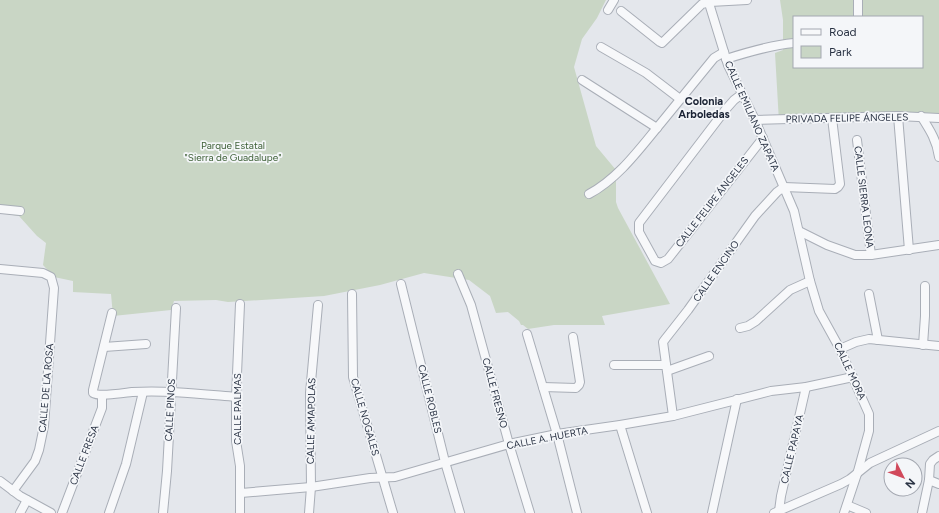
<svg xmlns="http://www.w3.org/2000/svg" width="939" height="513" font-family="Figtree,sans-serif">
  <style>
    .green { fill: #c9d6c5; fill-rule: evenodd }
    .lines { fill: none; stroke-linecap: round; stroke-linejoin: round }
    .street-casing { stroke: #a9aeb7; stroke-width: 10 }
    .street { stroke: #f7f8fa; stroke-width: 8 }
    .labels { text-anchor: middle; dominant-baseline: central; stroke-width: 3.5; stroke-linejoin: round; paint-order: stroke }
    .street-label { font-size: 10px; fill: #2b3445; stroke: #f4f6f9 }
    .park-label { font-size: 10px; fill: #3f6138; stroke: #f4f6f9 }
    .neighbourhood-label { font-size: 11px; font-weight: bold; fill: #1d2536; stroke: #f4f6f9 }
  </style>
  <rect width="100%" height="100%" fill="#e4e7ec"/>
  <g class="green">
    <path d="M0,0h606l-9,18 -15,21 -8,28 22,79 20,24v32l2,6 52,96 -68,12 3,9h-51l-26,4 -5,-4h-2l-2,-4 -11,-9 -12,1 -6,-17 -21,-16 -45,-7 -44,12 -56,11 -96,6 -12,-2 -42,1 -3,9 -58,6 -2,-22 -38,-2v-11l-19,-4 -11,-12 3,-22 -9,-7 -18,-20 -19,-3z"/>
    <path d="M780,0h159v119l-38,-1 -122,4 -4,-69 8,-3v-30zM794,17h128v50h-128z"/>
  </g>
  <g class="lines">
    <defs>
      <g id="street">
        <path d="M708,0l20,65 27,55 39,91 16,70 9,30 21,38 29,65v17l-11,40 -14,42"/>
        <path d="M858,0v17"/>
        <path d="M608,10l6,-10"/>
        <path d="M621,11l39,31 2,1 40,-39 8,-2 37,-2"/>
        <path d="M601,47l45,26 34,26"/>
        <path d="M726,59c22,-7 45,-14 68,-16"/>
        <path d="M582,80l75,48"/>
        <path d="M742,94l-8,6 -8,9 -87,114v9l16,29 6,2 7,-4 95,-121"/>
        <path d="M898,116l11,134"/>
        <path d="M921,116c9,14 16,25 18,41"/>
        <path d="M755,120l143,-4 41,2"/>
        <path d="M857,140l14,115"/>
        <path d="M589,194c30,-16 51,-46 72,-71 18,-22 35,-43 53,-65l10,-6"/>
        <path d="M0,209l20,2"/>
        <path d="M799,231l28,14 28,10h16l68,-10"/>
        <path d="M0,269l43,4 8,4 3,11 -10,138 -5,24 -4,11 -22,30"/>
        <path d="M458,274l13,31 38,139 21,69"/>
        <path d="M401,284l44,178 15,51"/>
        <path d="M352,294l1,83 40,136"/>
        <path d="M869,294l9,46"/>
        <path d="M240,304l-4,93v44l4,25v47"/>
        <path d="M112,313l-19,77v3c6,4 30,0 39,-1 35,-2 69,2 104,5"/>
        <path d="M740,328l8,-2 8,-5 34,-31 20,-9"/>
        <path d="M527,334l30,100 20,79"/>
        <path d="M923,345l2,-29v-30"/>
        <path d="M104,347l42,-3"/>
        <path d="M840,349l16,-7 13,-3 70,7"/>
        <path d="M614,365h52"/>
        <path d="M667,371l42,-15"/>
        <path d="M543,387l33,1 3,-3 1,-3 -7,-45"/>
        <path d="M673,416l-10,-74 3,-4 22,-28 67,-94 22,-24 7,-5 51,2 3,-2 2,-3 -8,-66"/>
        <path d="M620,425l27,88"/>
        <path d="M929,480l10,4"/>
        <path d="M0,481l20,15 31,17"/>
        <path d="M241,493l70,-6 59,-9 25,-1 114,-33 48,-10 63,-9 53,-9 98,-25 35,-4 47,-10"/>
        <path d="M847,505l19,8"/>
        <path d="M779,511l2,-15 25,-109"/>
        <path d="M20,513l7,-13"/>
        <path d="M62,513l40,-105v-13"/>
        <path d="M109,513l17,-49 17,-72"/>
        <path d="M163,513l4,-42 9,-163"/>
        <path d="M309,513l2,-26 -1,-94 8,-88"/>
        <path d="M712,513l25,-114"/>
        <path d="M774,513l67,-29 9,-5 20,-16 69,-32"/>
        <path d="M922,513l7,-33 1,-16 3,-4 6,-4"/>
      </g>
    </defs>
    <use href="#street" class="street-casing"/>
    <use href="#street" class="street"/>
  </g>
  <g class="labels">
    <g class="street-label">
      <text transform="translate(752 116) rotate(66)">CALLE EMILIANO ZAPATA</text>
      <text transform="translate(847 118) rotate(-1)">PRIVADA FELIPE ÁNGELES</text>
      <text transform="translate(864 197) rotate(83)">CALLE SIERRA LEONA</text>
      <text transform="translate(712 202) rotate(-52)">CALLE FELIPE ÁNGELES</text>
      <text transform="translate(716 271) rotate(-55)">CALLE ENCINO</text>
      <text transform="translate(850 371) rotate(65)">CALLE MORA</text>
      <text transform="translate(46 388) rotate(-85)">CALLE DE LA ROSA</text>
      <text transform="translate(495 393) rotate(75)">CALLE FRESNO</text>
      <text transform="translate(430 399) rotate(76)">CALLE ROBLES</text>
      <text transform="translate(237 409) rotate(-90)">CALLE PALMAS</text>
      <text transform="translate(170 410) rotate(-87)">CALLE PINOS</text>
      <text transform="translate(365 417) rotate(74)">CALLE NOGALES</text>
      <text transform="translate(311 421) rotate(-89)">CALLE AMAPOLAS</text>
      <text transform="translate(547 438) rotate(-11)">CALLE A. HUERTA</text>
      <text transform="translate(792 449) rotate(-77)">CALLE PAPAYA</text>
      <text transform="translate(84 455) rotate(-69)">CALLE FRESA</text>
    </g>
    <g class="park-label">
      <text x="233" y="145">Parque Estatal<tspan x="233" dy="12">"Sierra de Guadalupe"</tspan></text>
    </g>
    <g class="neighbourhood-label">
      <text x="704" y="101">Colonia<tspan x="704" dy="13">Arboledas</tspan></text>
    </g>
  </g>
  <rect x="793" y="16" width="130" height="52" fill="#f4f6f9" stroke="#a4a8b1"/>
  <rect x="801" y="29" width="20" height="6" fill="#f7f8fa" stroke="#a4a8b1"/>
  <text x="829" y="36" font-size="12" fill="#2b3445">Road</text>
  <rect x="801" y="46" width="20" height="12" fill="#c9d6c5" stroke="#a4a8b1"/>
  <text x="829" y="56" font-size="12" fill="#2b3445">Park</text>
  <g transform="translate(903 477) rotate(132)"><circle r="19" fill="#f4f6f9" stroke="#a4a8b1"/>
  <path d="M0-3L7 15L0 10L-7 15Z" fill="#d1495b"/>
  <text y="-6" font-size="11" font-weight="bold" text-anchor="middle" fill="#2b3445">N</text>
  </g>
</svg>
